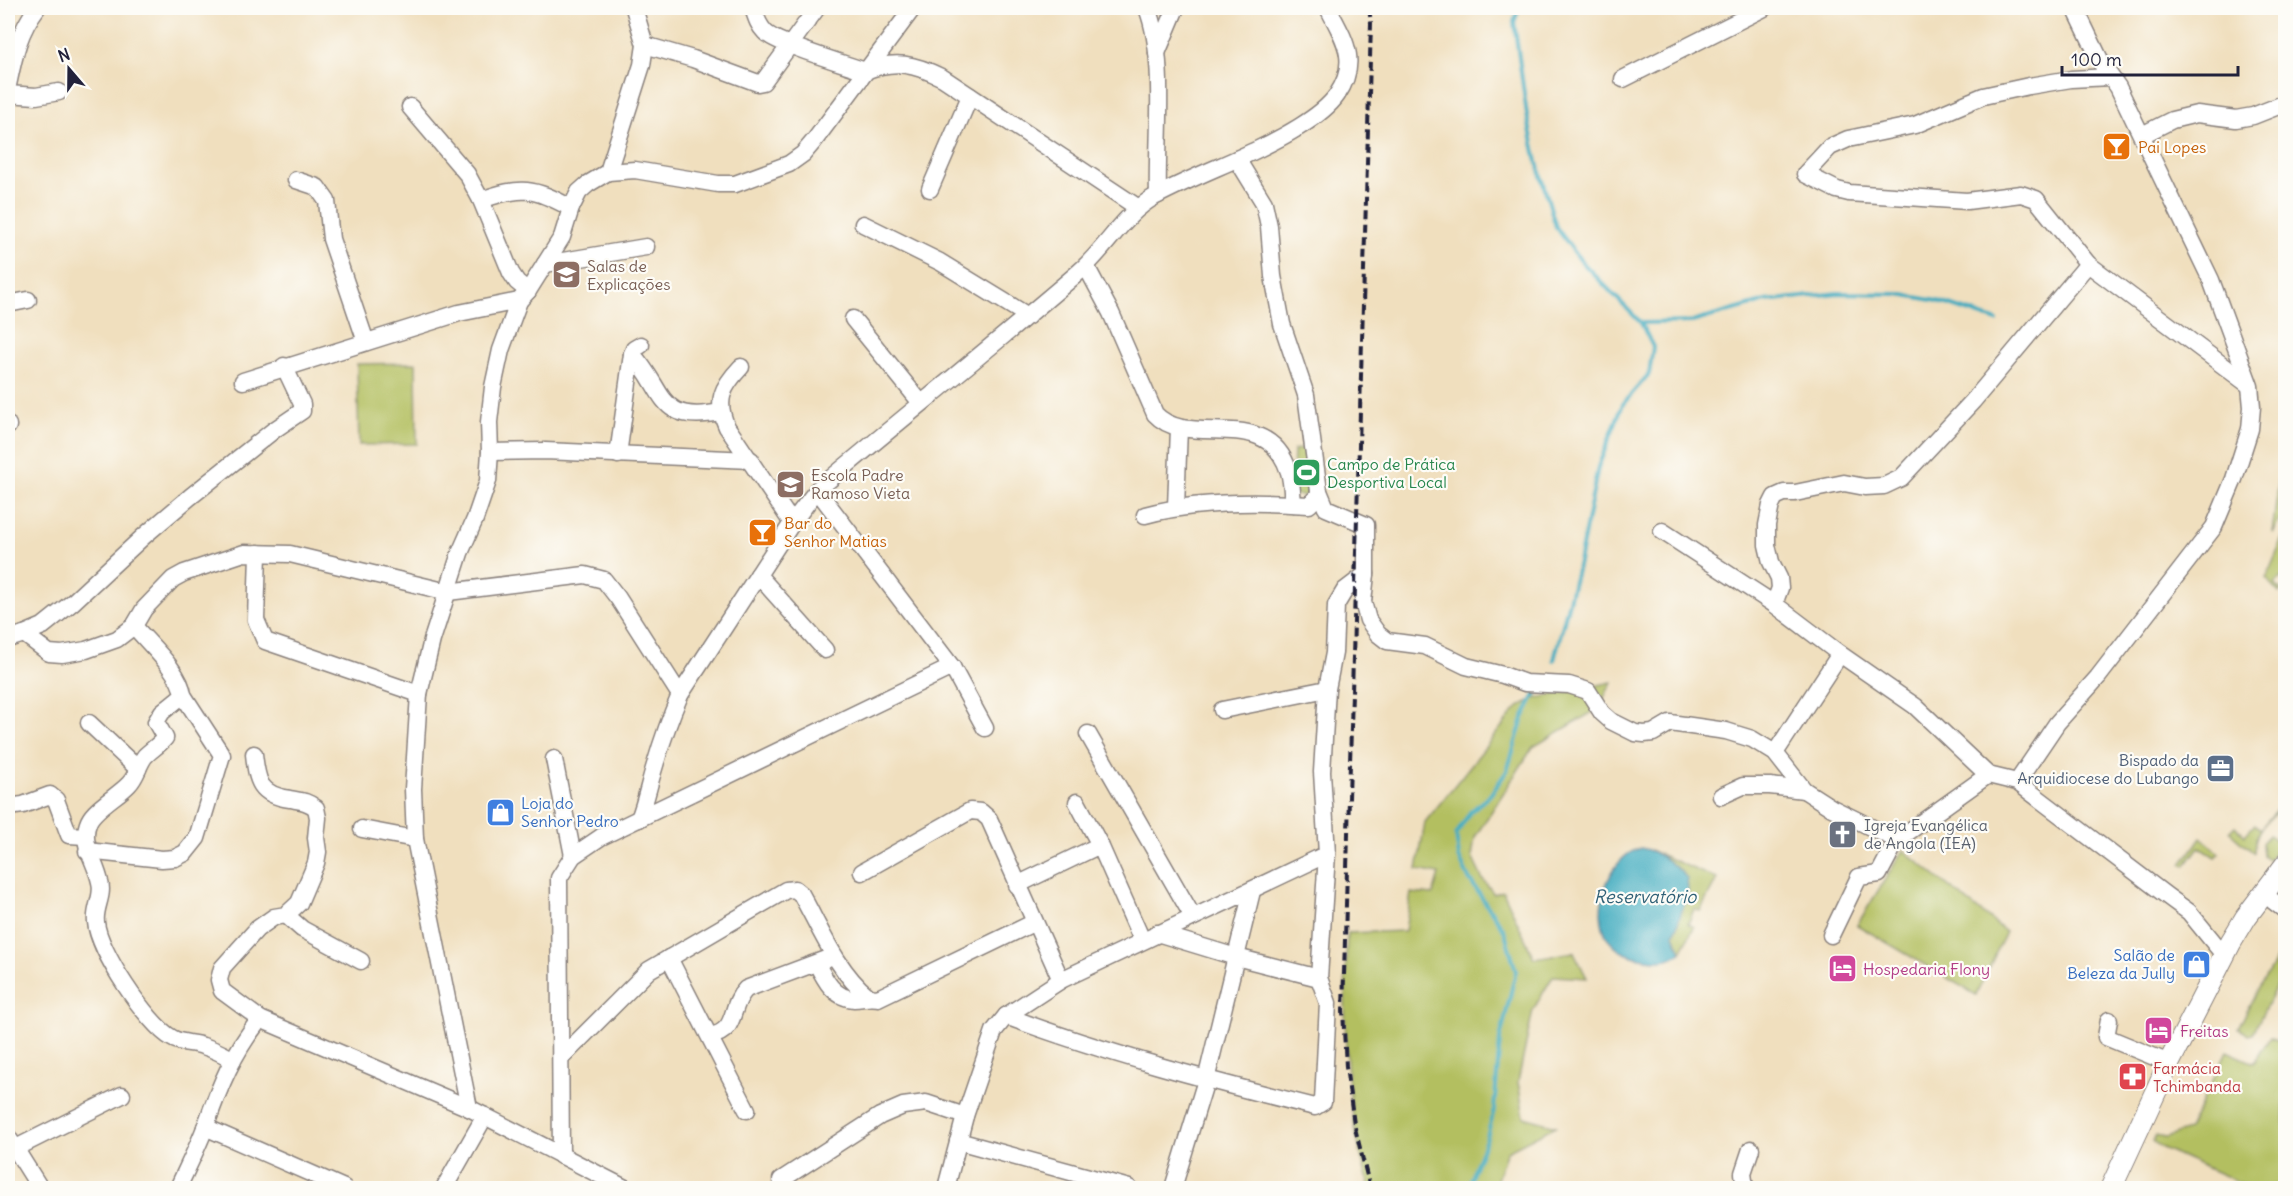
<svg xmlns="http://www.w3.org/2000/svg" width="2293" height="1196" font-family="Delius,sans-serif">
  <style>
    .green { fill: #b3bf60; stroke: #6a704e; stroke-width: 1.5 }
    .water { fill: #3fabbf; stroke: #30667d; stroke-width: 1.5 }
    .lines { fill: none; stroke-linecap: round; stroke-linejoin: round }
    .stream { stroke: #3fabbf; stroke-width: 4 }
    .minor-casing { stroke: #89807c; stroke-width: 19 }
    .major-casing { stroke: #89807c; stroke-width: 23 }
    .minor { stroke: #fff; stroke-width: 16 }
    .major { stroke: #fff; stroke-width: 21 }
    .rail { stroke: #22223b; stroke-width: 4; stroke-dasharray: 9 4.5; stroke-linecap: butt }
    .labels { text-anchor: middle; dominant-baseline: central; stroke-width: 4.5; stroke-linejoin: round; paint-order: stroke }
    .food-label { font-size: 16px; fill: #c56008; stroke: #fdfcf7; text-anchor: start }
    .education-label { font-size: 16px; fill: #785e54; stroke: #fdfcf7; text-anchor: start }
    .leisure-label { font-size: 16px; fill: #27864d; stroke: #fdfcf7; text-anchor: start }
    .service-label { font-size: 16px; fill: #4e5e75; stroke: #fdfcf7; text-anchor: end }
    .shop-label { font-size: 16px; fill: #366cbe; stroke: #fdfcf7; text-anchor: start }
    .worship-label { font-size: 16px; fill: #5b616d; stroke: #fdfcf7; text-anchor: start }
    .hotel-label { font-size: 16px; fill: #b23c85; stroke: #fdfcf7; text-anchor: start }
    .health-label { font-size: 16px; fill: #be3a42; stroke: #fdfcf7; text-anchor: start }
    .water-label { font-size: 18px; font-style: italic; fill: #2f6076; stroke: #fdfcf7 }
  </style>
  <rect width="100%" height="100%" fill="#fdfcf7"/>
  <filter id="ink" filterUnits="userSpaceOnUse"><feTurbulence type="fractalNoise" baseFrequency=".0167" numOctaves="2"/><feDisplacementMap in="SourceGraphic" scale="12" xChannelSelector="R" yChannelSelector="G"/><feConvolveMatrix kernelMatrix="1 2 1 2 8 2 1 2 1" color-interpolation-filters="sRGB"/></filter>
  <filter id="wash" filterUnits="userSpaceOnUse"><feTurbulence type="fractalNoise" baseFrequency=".008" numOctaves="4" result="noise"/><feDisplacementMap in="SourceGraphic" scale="24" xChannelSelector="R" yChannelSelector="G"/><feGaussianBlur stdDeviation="1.35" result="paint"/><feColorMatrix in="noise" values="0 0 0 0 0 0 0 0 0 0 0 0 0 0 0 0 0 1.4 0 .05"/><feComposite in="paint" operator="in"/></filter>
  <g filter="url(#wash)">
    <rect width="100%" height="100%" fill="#f0dfbe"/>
    <g class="green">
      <path d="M416,363l1,81 -58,1 -2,-81z"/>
      <path d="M2285,394v119l-13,20 9,-67 -1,-61z"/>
      <path d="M1306,448l12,48 -26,-1 2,-45z"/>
      <path d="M2284,536l1,2v36l-10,10 6,7 -2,2 -13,-15z"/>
      <path d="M1612,682l-14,27 -65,38 -58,90 -3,20 10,21 12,16 9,-3 31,67 40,-6 13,26 -34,-2 -20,34 -15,72 6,35 32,9 -49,25 -13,37h-124c-27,-84 -27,-167 -23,-255l58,-2 6,-38 22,2 6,-21 -22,-4 8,-48 91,-113 17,-10z"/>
      <path d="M2285,800v7c-17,10 -31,25 -31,46l-24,-21 6,-6 9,9 10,-11 5,5z"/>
      <path d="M2269,835l11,9 -12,16 -5,-4 -1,-13z"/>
      <path d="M2201,837l18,16 -4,4 -16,-10 -14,19 -3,-2z"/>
      <path d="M1650,850l67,29 -17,32 -6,-2 -6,15 6,3 -13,25 -7,-17 14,-43 -8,-22z"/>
      <path d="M1903,850l103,82 -30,63 -119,-70z"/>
      <path d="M2285,944v24l-32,65 -4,1 -11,-5 20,-40z"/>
      <path d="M2270,1037l14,6 -5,10 6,11v124h-33l-92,-41 -7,-6 3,-5 9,2 23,-8 39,-79 27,12z"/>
    </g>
    <path class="water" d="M1641,848c17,3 35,18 46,30l1,14 -14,43 7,17c-10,9 -22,9 -35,7 -12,-2 -24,-5 -33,-14 -26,-25 -6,-89 28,-97z"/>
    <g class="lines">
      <g class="stream">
        <path d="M1519,8l-5,14 13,93 10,47 19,65 25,34 60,62 12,24 -4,27 -26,30 -25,63 -19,95 -25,98"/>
        <path d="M1641,323l51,-1 74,-21 72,-8 60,1 40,7 59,20"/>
        <path d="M1467,1188l20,-51 7,-27 6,-71 16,-68 -12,-41 -35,-51 -10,-22 -3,-22 14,-23 20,-17 17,-24 16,-53 14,-27"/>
      </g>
    </g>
  </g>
  <g filter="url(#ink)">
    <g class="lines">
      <defs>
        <g id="minor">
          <path d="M753,8c3,9 5,17 12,24 11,12 81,32 100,39 30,-12 50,-7 78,7l194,129"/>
          <path d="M1147,8c20,51 9,131 11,187"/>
          <path d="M645,45l48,14 65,24 5,-1 54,-74"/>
          <path d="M1157,53l19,-45"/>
          <path d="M2110,77l-39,2 -42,7 -46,10 -68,29 -67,14 -18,8 -25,27 32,16 12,3 118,8 54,-7 15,5 52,65 161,121"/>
          <path d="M1623,79l141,-71"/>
          <path d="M8,85c6,-29 11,-54 29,-77"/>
          <path d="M8,94l28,2 23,-4"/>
          <path d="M410,107l57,67 14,26 30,73 6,9 11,9"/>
          <path d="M2142,135l30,-15 25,-6 39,5 17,-3 33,-13"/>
          <path d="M608,172l34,-107 3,-20 -11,-37"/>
          <path d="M296,180l21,7 10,14 4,38 35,103"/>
          <path d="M930,189l40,-93"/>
          <path d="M481,200c41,-14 51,-13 90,8"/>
          <path d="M863,224l77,38 88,54"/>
          <path d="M545,264l101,-17"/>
          <path d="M1086,266l25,47 44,101c34,37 112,-12 134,58 3,10 3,22 4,32"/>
          <path d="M8,304l20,-4"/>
          <path d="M853,319l68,84"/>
          <path d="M632,354c34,35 24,71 88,58"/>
          <path d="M741,367c-19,20 -26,34 -14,60l65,96"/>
          <path d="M243,381l216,-68 60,-12"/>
          <path d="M8,425v1"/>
          <path d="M490,452l55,-1 206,9"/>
          <path d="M618,455l14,-101 2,-5 7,-4"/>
          <path d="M817,490l135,177 33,61"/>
          <path d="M1176,507l3,-79"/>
          <path d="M1145,515c53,-14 110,-14 164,-10l9,-9 1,-5"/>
          <path d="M1662,531l112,73 66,50 75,52 73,69 29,7 150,114 22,16 35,43"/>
          <path d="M258,553l-2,67 9,21 154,53"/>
          <path d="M1366,574l-3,28 5,18 10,14 9,7 38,5 41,20 37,9 22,8 44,2 19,6 14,22 9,8 24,12 9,1 9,-1 17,-10 56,8 26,8 23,14 29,37 28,18 65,32"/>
          <path d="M758,575l67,75"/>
          <path d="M1774,604l6,-16 -1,-10 -8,-16 -4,-17v-20l4,-20 4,-8 9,-4h11l49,-10 21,4 19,-1 17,-8 72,-77 115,-137"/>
          <path d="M134,626c15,18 47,46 49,69l-21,17 -6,10 9,16c-6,7 -14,12 -20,18 -7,9 -8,20 -16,28 -10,11 -34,24 -40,37 -10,22 7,40 11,61 4,14 -6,26 -4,40 2,28 51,102 76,116 9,6 21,4 31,8 10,3 20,8 29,13"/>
          <path d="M24,634l25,19 13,1 24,-4 31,-11 17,-13 10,-17 29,-30 11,-6 60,-20 46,1 158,38 137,-17 19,5 14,18 62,97"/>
          <path d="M8,639l16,-5 19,-8 30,-24 71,-66 46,-39 84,-67 28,-19v-7l-18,-38"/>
          <path d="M1222,710l105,-21"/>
          <path d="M89,723l49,46"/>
          <path d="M1088,734l105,183"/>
          <path d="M1775,753l65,-99"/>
          <path d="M254,754c3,27 5,41 36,45 11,2 17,2 26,9l2,10 -2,20 2,14 -2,11 -17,40 -13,12 -12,2 -17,12 -35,39 -3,12 3,11 38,28 209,89 156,80"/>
          <path d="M554,759l19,97"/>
          <path d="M2017,782l40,-59 41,-46 116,-150 20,-48 16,-50 2,-22 -2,-21 -39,-106 -93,-193 -15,-21 -28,-58"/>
          <path d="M1721,796l22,-10h27l34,4"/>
          <path d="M1077,802l23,43 42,95"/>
          <path d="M8,807l15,-2 27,-10 6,5 13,35 16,1"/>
          <path d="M639,819c7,-18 10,-35 16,-54 7,-24 15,-47 25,-70l112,-172 25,-33c87,-73 176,-144 262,-218 28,-24 44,-58 77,-76 47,-25 98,-41 143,-69 13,-8 29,-19 38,-32 23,-34 7,-56 -9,-87"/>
          <path d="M362,829l53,10"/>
          <path d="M87,851l75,8 13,-1 10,-5 12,-15 25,-83 -39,-60"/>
          <path d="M862,872l108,-61 11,1 8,7 72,161"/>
          <path d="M1017,885l83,-40"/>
          <path d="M2273,901l13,10"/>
          <path d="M286,915l16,14 59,32"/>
          <path d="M1157,933l79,24 83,21"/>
          <path d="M1831,935l28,-58 20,-3 18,-34 91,-65"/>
          <path d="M669,958l78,152"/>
          <path d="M817,964c8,16 17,34 37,35 9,0 15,-3 24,-1l155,-75"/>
          <path d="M1006,1016c101,38 205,65 309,91l8,-5 5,-99 -9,-25 8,-124 -5,-82 5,-83 7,-36 2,-48 9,-15 21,-16v-49l-40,-17 -7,-17 -13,-96 -24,-71 -9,-48 -4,-50 -5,-23 -27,-44"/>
          <path d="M2109,1020l-3,17 63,26"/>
          <path d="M710,1036c29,-5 18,-29 36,-47l80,-30"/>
          <path d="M561,1058l88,-88 137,-80 9,-1 6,5c19,34 36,77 67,102"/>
          <path d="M469,1108l-54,-269 -2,-50 6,-95 13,-54 28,-87 15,-34 13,-38 2,-29 -1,-30 4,-35 8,-37 18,-49 9,-10 34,-54 9,-29 8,-16 9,-8 20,-12 27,-2 83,14h17l54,-20 14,-10 11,-13 99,-133"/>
          <path d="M205,1127l139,61"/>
          <path d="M8,1137l32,51"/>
          <path d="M958,1141l171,47"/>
          <path d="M8,1152l114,-57"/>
          <path d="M561,1156l-2,-278 14,-22 28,-19 351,-170"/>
          <path d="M781,1180l99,-64 23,-10 23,-3 39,13"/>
          <path d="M178,1188c9,-20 20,-41 28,-63 14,-40 27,-72 54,-106"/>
          <path d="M444,1188l41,-72"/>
          <path d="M946,1188l19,-72 29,-85 12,-15 55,-36 266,-126"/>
          <path d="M1173,1188l33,-108 46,-189"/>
          <path d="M1745,1188l-2,-15 8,-24"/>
        </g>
        <path id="major" d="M2111,1188l58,-125 62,-121 15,-25 40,-53"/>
      </defs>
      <use href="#minor" class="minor-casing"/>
      <use href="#major" class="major-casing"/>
      <use href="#minor" class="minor"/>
      <use href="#major" class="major"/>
      <path class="rail" d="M1369,8l2,15 -28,987 3,57 8,57 16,64"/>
    </g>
  </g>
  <defs>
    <symbol id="bar-square" viewBox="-11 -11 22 22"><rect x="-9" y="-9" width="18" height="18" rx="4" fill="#e8710a" stroke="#fdfcf7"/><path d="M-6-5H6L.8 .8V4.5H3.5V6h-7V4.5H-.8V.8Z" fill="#fff"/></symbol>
    <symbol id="school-square" viewBox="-11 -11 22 22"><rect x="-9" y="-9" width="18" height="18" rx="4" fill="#8d6e63" stroke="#fdfcf7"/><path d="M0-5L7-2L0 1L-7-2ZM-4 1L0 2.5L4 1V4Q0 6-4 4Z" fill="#fff"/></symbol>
    <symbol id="stadium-square" viewBox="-11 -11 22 22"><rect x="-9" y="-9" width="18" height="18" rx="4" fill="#2e9e5b" stroke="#fdfcf7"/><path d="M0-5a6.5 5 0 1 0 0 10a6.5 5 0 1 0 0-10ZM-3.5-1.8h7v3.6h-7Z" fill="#fff"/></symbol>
    <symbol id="office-square" viewBox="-11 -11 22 22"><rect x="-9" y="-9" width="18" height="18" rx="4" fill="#5c6f8a" stroke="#fdfcf7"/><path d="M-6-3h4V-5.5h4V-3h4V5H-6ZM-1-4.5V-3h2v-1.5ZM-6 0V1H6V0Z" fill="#fff"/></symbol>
    <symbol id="shop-square" viewBox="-11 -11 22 22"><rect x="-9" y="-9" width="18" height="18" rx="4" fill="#3f7fe0" stroke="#fdfcf7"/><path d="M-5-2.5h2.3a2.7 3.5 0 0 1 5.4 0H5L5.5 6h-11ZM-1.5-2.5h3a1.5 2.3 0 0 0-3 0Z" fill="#fff"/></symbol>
    <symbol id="church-square" viewBox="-11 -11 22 22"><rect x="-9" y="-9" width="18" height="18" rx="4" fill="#6b7280" stroke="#fdfcf7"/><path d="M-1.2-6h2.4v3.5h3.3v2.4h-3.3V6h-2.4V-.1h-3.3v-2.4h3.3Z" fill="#fff"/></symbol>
    <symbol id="hotel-square" viewBox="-11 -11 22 22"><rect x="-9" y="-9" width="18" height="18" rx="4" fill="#d1479c" stroke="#fdfcf7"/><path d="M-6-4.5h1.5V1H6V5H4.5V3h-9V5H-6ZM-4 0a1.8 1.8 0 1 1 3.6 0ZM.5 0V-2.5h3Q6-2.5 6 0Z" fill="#fff"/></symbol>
    <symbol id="pharmacy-square" viewBox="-11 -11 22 22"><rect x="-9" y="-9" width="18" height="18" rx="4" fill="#e0444e" stroke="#fdfcf7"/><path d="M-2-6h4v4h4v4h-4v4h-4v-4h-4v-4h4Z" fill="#fff"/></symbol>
  </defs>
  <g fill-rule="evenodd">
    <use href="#bar-square" x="2100" y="130" width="33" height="33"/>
    <use href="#school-square" x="550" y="258" width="33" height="33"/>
    <use href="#stadium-square" x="1290" y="456" width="33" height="33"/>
    <use href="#school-square" x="774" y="468" width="33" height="33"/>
    <use href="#bar-square" x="746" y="516" width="33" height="33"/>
    <use href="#office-square" x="2204" y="752" width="33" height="33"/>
    <use href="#shop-square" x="484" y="796" width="33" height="33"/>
    <use href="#church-square" x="1826" y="818" width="33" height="33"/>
    <use href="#shop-square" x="2180" y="948" width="33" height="33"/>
    <use href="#hotel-square" x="1826" y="952" width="33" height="33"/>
    <use href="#hotel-square" x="2142" y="1014" width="33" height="33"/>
    <use href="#pharmacy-square" x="2116" y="1060" width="33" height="33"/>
  </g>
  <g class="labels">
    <g class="food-label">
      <text x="2138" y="147">Pai Lopes</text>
      <text x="784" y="523">Bar do<tspan x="784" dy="18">Senhor Matias</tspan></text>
    </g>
    <g class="education-label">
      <text x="587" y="266">Salas de<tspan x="587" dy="18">Explicações</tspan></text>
      <text x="811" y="475">Escola Padre<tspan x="811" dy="18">Ramoso Vieta</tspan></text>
    </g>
    <g class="leisure-label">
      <text x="1327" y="464">Campo de Prática<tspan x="1327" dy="18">Desportiva Local</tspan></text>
    </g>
    <g class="service-label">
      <text x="2199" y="760">Bispado da<tspan x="2199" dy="18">Arquidiocese do Lubango</tspan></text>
    </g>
    <g class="shop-label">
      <text x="521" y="803">Loja do<tspan x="521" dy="18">Senhor Pedro</tspan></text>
      <text x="2175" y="955" text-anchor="end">Salão de<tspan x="2175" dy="18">Beleza da Jully</tspan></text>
    </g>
    <g class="worship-label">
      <text x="1864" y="825">Igreja Evangélica<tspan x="1864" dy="18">de Angola (IEA)</tspan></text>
    </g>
    <g class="hotel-label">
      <text x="1863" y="969">Hospedaria Flony</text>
      <text x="2180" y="1031">Freitas</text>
    </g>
    <g class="health-label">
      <text x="2153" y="1068">Farmácia<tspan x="2153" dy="18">Tchimbanda</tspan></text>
    </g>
    <g class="water-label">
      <text x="1645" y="896">Reservatório</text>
    </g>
  </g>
  <rect width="2293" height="1196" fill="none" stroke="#fdfcf7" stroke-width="30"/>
  <g transform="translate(69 69) rotate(340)" stroke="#fdfcf7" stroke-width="4.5" paint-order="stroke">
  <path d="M0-4.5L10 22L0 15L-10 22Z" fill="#22223b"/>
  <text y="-9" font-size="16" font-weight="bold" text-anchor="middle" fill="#22223b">N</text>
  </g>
  <path d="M2062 66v9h176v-9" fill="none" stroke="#22223b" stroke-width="3"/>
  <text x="2071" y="66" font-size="18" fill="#22223b" stroke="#fdfcf7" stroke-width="4.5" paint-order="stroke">100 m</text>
</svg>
